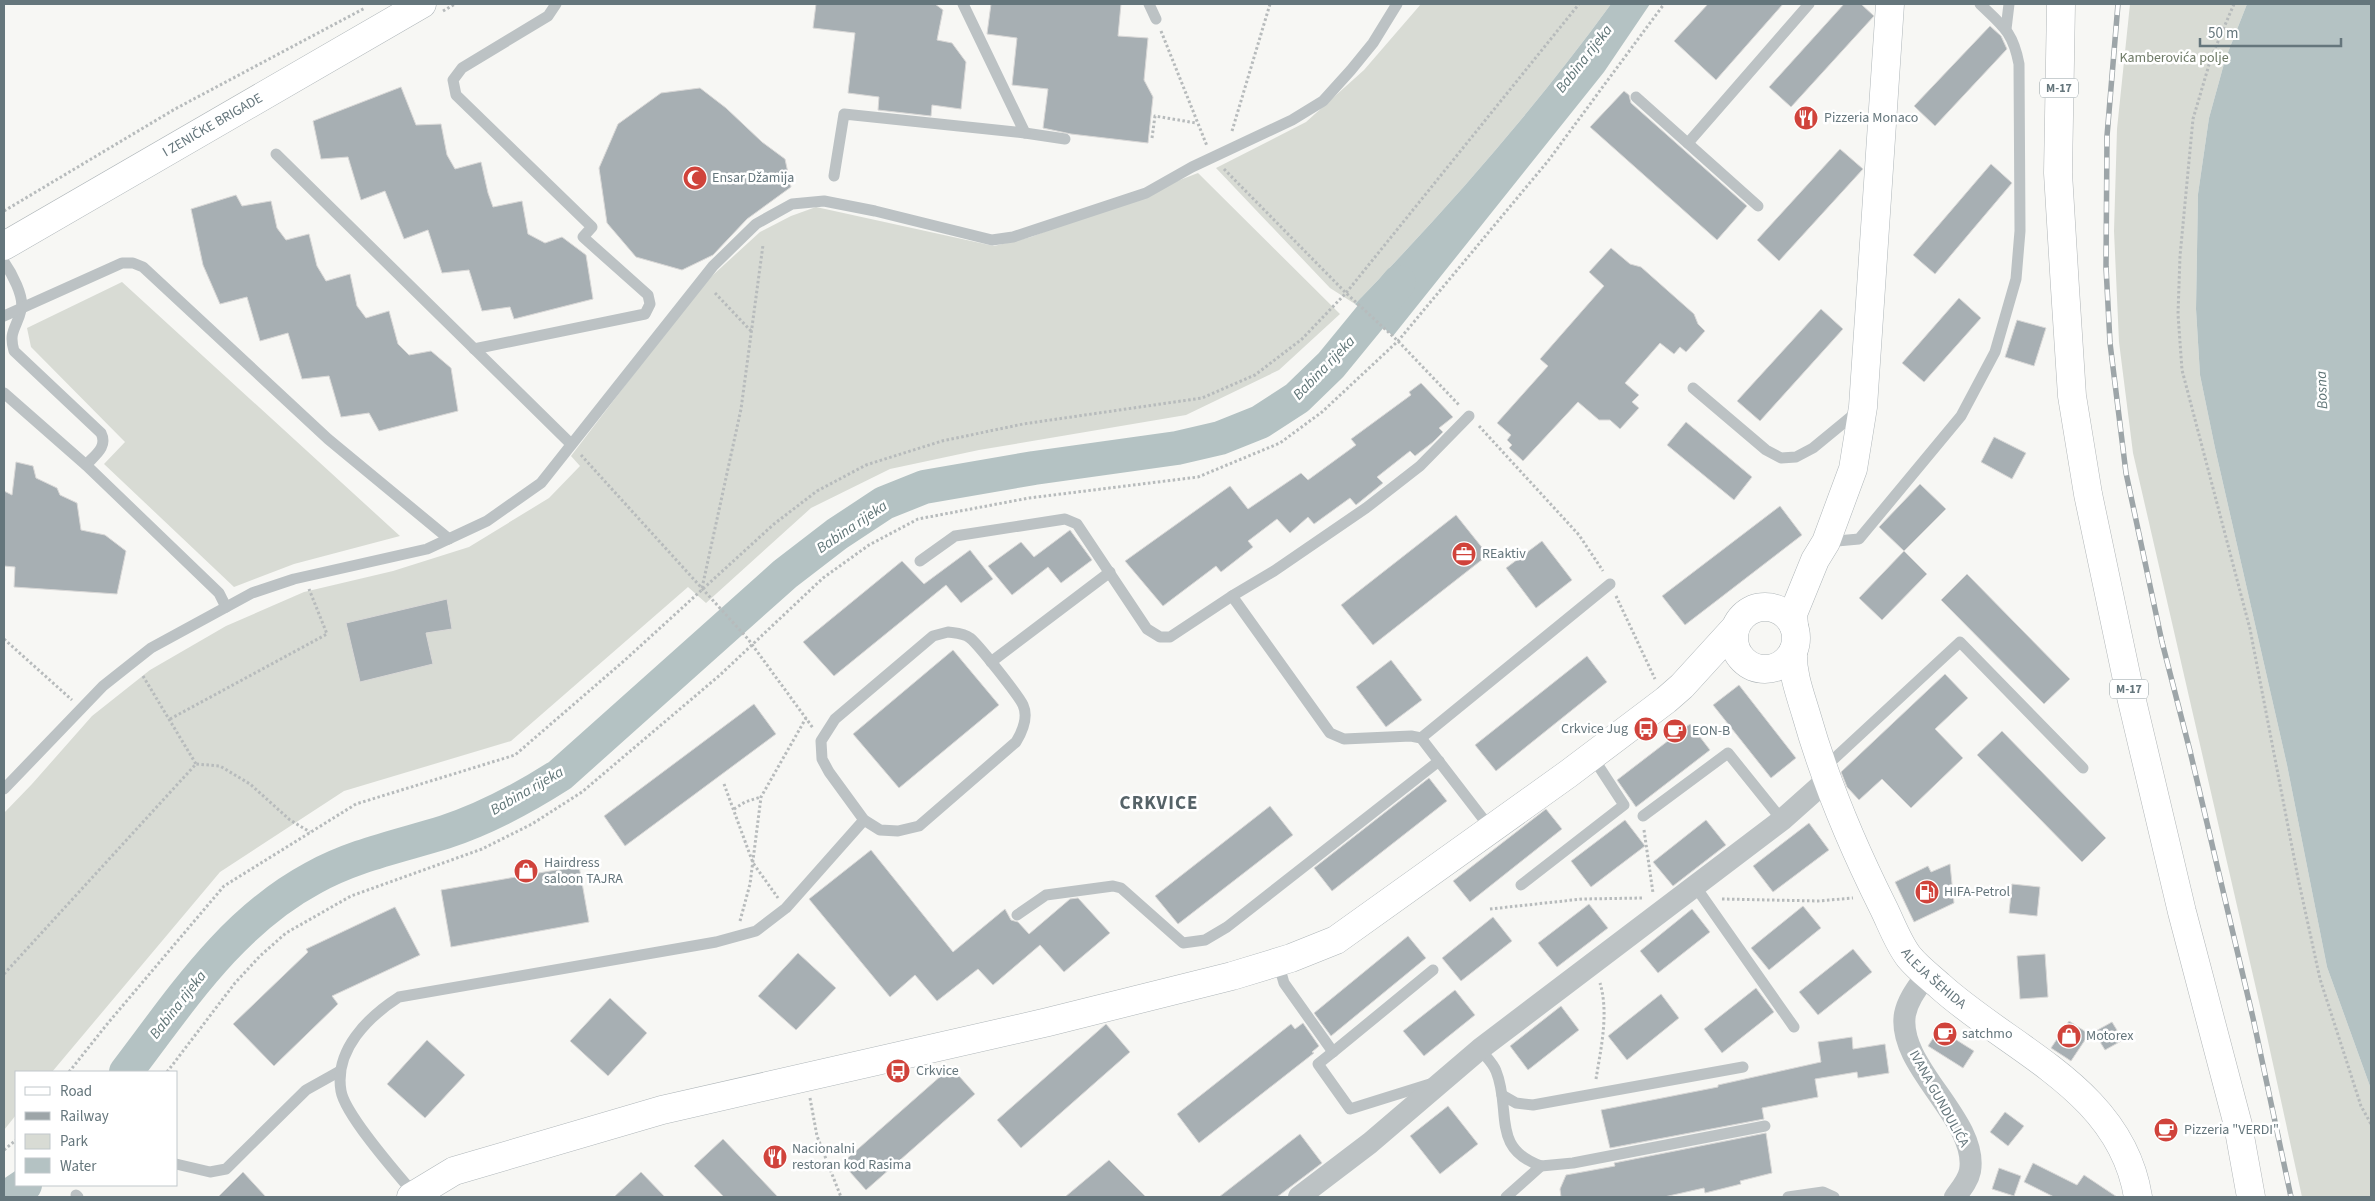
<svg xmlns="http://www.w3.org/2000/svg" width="2375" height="1201" font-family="'Source Sans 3',sans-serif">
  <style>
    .green { fill: #d8dbd4 }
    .water { fill: #b4c2c3 }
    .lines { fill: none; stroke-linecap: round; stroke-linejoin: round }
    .river { stroke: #b4c2c3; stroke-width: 34 }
    .building { fill: #a7afb3; stroke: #d9d8d7 }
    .secondary-casing { stroke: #afb6b9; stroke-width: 29 }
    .highway-casing { stroke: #b0b5b7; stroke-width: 29 }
    .path { stroke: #b7bbbc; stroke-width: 3; stroke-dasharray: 2.5 2.5; stroke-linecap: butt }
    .lane { stroke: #bcc2c4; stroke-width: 11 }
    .street { stroke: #bcc2c4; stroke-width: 22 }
    .secondary { stroke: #fff; stroke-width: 28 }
    .highway { stroke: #fff; stroke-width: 28 }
    .rail-casing { stroke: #9da5a8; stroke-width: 5.5 }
    .rail { stroke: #fff; stroke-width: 4; stroke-dasharray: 11; stroke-linecap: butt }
    .labels { text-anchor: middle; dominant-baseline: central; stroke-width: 5; stroke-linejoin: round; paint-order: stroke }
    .shield { fill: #fff; stroke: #939fa3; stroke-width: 1 }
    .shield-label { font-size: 12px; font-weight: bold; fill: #65767c }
    .park-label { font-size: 14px; fill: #6e7a67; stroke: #fff }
    .poi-label { font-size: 14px; fill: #65767c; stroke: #fff; text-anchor: start }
    .street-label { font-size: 14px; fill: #65767c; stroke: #fff }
    .water-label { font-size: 15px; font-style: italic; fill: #607577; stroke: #fff }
    .district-label { font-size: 19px; font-weight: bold; letter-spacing: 1px; fill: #566368; stroke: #fff }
  </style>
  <rect width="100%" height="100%" fill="#f7f7f4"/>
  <g class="green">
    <path d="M1421,4h190c-77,106 -165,206 -256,300l-25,-16 -114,-120 90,-46 58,-52z"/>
    <path d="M2130,4h117l-22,56 -16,58 -11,76 -2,115 4,66 15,73 72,317 40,202 44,122v108h-69l-36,-165 -133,-579 -14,-111 -5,-111 3,-102z"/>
    <path d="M1198,173l142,141 -61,56 -93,45 -207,35 -89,19 -79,39 -105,95 -18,-16 -177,154 -167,50 -124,81 -168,200h-36v43l-12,15v-317l28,-29 60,-68 58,-46 76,-44 78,-34 89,-21 76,-24 80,-49 31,-32 -9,-10 131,-171 58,-53 31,-16 25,-9 178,39 37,-9z"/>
    <path d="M122,282l278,254 -106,28 -60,23 -130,-123 21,-22 -94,-95 -4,-19z"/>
  </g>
  <g class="water">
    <path d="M1611,4h39l-46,68 -211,264 -38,-32c91,-94 179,-194 256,-300z"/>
    <path d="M2247,4h124v1085l-44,-122 -40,-202 -72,-317 -15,-73 -4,-66 2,-115 11,-76 16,-58z"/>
  </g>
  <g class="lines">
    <g class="river">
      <path d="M126,1072c55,-72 105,-150 187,-194 41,-23 87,-32 132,-46 40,-13 79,-34 115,-57l225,-201 52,-40 47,-31 40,-16 110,-19 143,-20 43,-10 40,-16 37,-24 34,-33 68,-83"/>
      <path d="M7,1197l18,-12"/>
    </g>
  </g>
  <g class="building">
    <path d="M816,4h119l8,6 -6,30 15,3 14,19 -5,47 -29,-4 -1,11 -53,-6 1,-13 -31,-4 7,-60 -42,-5z"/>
    <path d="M991,4h130l-3,32 30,2 -4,42 9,17 -5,46 -77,-9 -28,-6 5,-39 -36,-4 5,-47 -30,-4z"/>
    <path d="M1708,4h75l-67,76 -42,-39z"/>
    <path d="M1844,4h17l13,12 -83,91 -22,-20z"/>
    <path d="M1990,26l11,10 6,13 -72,77 -21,-20z"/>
    <path d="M401,87l15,38 25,-1 6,31 8,14 26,-7 7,31 5,14 29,-6 6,33 17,9 17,-6 24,18 7,44 -79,20 -4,-12 -28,4 -13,-41 -27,3 -14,-43 -24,9 -19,-48 -24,9 -13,-43 -27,2 -8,-38z"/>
    <path d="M700,88l26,20 36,34 23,17 6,28 -44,32 -34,36 -31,15 -46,-13 -29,-34 -8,-55 19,-44 43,-31z"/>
    <path d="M1624,91l5,4 2,8 116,103 -30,34 -127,-113z"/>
    <path d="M1840,149l23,20 -84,92 -22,-21z"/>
    <path d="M1991,164l21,19 -77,91 -22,-19z"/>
    <path d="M236,195l6,11 29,-5 6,27 9,12 23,-6 8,32 9,15 24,-7 7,32 9,12 23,-7 9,33 11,11 22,-4 20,17 7,43 -79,20 -10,-18 -28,4 -12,-41 -27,3 -14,-46 -28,8 -13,-44 -27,7 -17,-39 -12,-56z"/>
    <path d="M1611,248l19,16 11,3 53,47 4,10 7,7 -19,21 -6,-5 -6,7 -14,-11 -35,40 14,12 -7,7 7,6 -19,21 -10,-9h-11l-21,-18 -55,59 -14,-13 3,-3 -5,-5 4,-5 -14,-12 51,-57 -8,-7 64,-73 -15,-14z"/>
    <path d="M1959,298l22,20 -57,64 -22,-19z"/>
    <path d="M1821,309l22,20 -83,92 -23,-20z"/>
    <path d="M2017,320l29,8 -12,38 -29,-9z"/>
    <path d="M1421,383l32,34 -14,11 4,4 -10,10 -18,14 -5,-5 -33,26 6,6 -27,22 -6,-7 -36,26 -6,-7 -18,16 -13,-14 -29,22 5,6 -32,25 -5,-6 -53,40 -38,-45 105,-75 18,23 53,-36 7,7 48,-35 -5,-6 60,-44 -2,-3z"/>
    <path d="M1686,422l66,55 -18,23 -67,-55z"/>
    <path d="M1994,437l32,16 -14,26 -31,-17z"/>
    <path d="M16,462l17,4 3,12 21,10 3,7 17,8 4,27 24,5 21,16 -9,43 -103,-7 1,-20 -11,-1v-75l8,4z"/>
    <path d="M1920,484l26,25 -42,42 -25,-24z"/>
    <path d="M1780,506l22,29 -117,90 -23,-29z"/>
    <path d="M1456,515l32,40 -115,90 -32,-40z"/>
    <path d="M1070,530l22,30 -31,23 -13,-16 -36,28 -24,-29 33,-24 13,15z"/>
    <path d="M1542,541l30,39 -36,28 -30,-40z"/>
    <path d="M970,550l23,29 -32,24 -15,-18 -112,91 -31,-34 99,-81 22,23z"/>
    <path d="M1904,551l23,23 -45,46 -23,-22z"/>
    <path d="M1967,574l103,105 -26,25 -103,-104z"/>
    <path d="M447,599l5,30 -26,4 7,31 -73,18 -14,-59z"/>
    <path d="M953,650l46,55 -100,83 -46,-54z"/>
    <path d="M1587,656l20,26 -111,89 -21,-26z"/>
    <path d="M1391,660l31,40 -36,27 -30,-40z"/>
    <path d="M1945,674l23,24 -33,31 28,29 -52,50 -29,-29 -23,21 -12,-13 -6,-15z"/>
    <path d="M1739,685l57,73 -25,20 -58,-73z"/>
    <path d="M754,704l22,30 -151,112 -21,-30z"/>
    <path d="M1690,724l20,26 -74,57 -19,-27z"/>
    <path d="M2002,731l104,107 -24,24 -105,-107z"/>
    <path d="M1429,778l18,23 -115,90 -18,-23z"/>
    <path d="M1270,806l23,29 -115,89 -23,-28z"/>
    <path d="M1546,809l16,20 -92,73 -17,-21z"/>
    <path d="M1625,820l20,26 -54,41 -20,-26z"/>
    <path d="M1706,820l20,25 -53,41 -20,-24z"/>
    <path d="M1809,823l20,27 -56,42 -20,-26z"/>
    <path d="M871,850l82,102 52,-43 6,11 7,2 11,12 41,-35 8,-1 32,35 -46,39 -24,-27 -47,40 -15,-16 -41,32 -22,-26 -25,22 -81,-98z"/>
    <path d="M1950,864l4,39 -40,19 -19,-40 33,-16 3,6z"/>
    <path d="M579,866l10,56 -138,25 -10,-57z"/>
    <path d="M2012,884l28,3 -3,29 -28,-3z"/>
    <path d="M1589,904l19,24 -51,39 -19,-24z"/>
    <path d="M1803,906l18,22 -52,42 -18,-22z"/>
    <path d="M395,907l25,48 -88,41 6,8 -64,62 -41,-42 75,-72 -2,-3z"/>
    <path d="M1692,909l18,23 -52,41 -18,-22z"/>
    <path d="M1493,917l19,24 -51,40 -19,-23z"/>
    <path d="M1408,936l18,22 -95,78 -17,-23z"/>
    <path d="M1853,949l19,23 -54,43 -19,-23z"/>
    <path d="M798,953l38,35 -40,42 -38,-34z"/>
    <path d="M2045,954l3,43 -28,2 -3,-43z"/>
    <path d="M1756,988l18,24 -52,41 -18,-24z"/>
    <path d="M1455,990l20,25 -51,41 -21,-25z"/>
    <path d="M1661,994l18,24 -52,42 -19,-24z"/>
    <path d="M610,998l37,35 -39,43 -38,-35z"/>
    <path d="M1561,1006l18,24 -51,40 -18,-24z"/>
    <path d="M2069,1021l20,13 -18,27 -20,-13z"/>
    <path d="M2112,1022l11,18 -18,10 -11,-18z"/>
    <path d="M1303,1023l16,23 -7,6 2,1 -115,90 -22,-29 114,-90 4,5z"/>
    <path d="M1106,1024l24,28 -109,96 -24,-28z"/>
    <path d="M1939,1029l35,22 -11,17 -35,-22z"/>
    <path d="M1852,1037l1,12 32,-5 4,29 -31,5 -1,-6 -42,7 3,18 -56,11 2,11 -154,29 -9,-38 117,-23v-2l103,-23 -3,-20z"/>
    <path d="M427,1040l38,35 -40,43 -38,-34z"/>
    <path d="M951,1067l24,27 -109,96 -24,-27z"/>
    <path d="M1448,1106l30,38 -38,30 -30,-38z"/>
    <path d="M2005,1112l19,14 -16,20 -18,-14z"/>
    <path d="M1766,1133l6,40 -32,8 1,3 -36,9 -1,-5 -40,9h-103l-1,-8 6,-14 49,-9 -1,-3z"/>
    <path d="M1300,1134l22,29 -45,34h-58z"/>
    <path d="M723,1139l55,58h-54l-30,-31z"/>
    <path d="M1109,1160l37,37h-81z"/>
    <path d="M2033,1163l44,22 7,-10 33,22h-63l-30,-15z"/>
    <path d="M1999,1168l22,8 -7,20 -22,-7z"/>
    <path d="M243,1172l23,25h-48z"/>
    <path d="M641,1172l24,25h-51z"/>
  </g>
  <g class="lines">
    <defs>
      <g id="secondary">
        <path id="s1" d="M4,246l418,-242"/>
        <circle cx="1765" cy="638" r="31"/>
        <path d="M1794,626l-1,-12 22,-54 11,-18 27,-73 10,-62 27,-403"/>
        <path id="s2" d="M1793,652c-1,21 7,42 13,62 19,67 46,131 77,193 8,16 15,36 26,50 9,11 21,20 31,29 72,65 181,104 198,211"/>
        <path d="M411,1197l43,-26 208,-61 386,-88 184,-46 59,-18 45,-18 232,-166 98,-74 16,-14 52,-57"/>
      </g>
      <path id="highway" d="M2061,4l-3,169 7,115 7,108 16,98 40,190 54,228 56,213 13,72"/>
    </defs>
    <use href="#secondary" class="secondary-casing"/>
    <use href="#highway" class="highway-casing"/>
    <g class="path">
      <path d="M2234,4l-23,54 -18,61 -13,137 -2,58 4,56 68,259 48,249 22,101 41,127 10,18"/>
      <path d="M443,11l12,-7"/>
      <path d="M1161,31l46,115"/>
      <path d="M1232,131l38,-127"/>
      <path d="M1152,138l3,-22 41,7"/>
      <path d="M1224,169l122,124 52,48 61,64"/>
      <path d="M4,211l171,-102 190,-101"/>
      <path d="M715,293l36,38"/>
      <path d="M1479,426l100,109 24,36"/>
      <path d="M581,455l167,184 65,89"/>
      <path d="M702,588l39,-179 22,-164"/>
      <path d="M1616,596l39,83"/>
      <path d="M4,639l68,61"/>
      <path d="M143,676l53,88"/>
      <path d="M170,719l157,-85 -18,-45"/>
      <path d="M724,784l29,79 25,35"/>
      <path d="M734,809l11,-7 16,-5"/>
      <path d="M1644,830l9,63"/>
      <path d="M1722,899l96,2 35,-3"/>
      <path d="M1490,909l92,-10 62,-1"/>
      <path d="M740,921l10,-37 11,-87 45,-79"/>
      <path d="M4,974l192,-210 24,2 30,18 40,36 20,12"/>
      <path d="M69,1072l39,-49 116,-137 132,-82 159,-49 110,-95 149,-136 43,-33 49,-26 76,-24 81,-17 179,-26 53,-23 47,-36 44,-46 233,-289"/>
      <path d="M167,1072l68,-89 25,-27 26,-23 65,-37 131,-47 50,-25 50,-32 138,-117 103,-97 46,-33 49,-26 111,-21 169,-21 82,-34 42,-31 76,-71 150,-180 116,-157"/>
      <path d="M1596,1079c5,-31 13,-66 4,-96"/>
      <path d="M810,1098l7,38 24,61"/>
      <path d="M4,1150l12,-10"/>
    </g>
    <g class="lane">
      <path d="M1149,4l7,15"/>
      <path d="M2006,29l3,-25"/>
      <path d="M1636,97l122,109"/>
      <path d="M1025,133l40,6"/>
      <path d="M1688,143l121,-139"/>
      <path d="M276,154l295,290"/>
      <path d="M834,176l10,-62 181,19 -62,-129"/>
      <path d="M4,262c7,10 21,35 17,48 -4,18 -13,21 -7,41l87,82c7,14 -6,22 -15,32"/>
      <path d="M4,316l118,-53h11l10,4 185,172 121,100"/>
      <path d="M474,349l171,-35 5,-10 -2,-9 -65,-58 9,-10 -136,-132 -3,-15 9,-12 86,-52 8,-12"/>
      <path d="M1693,388l73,62 15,8 15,-1 17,-9 45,-37"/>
      <path d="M4,393l82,72 133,128 7,14"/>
      <path d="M1469,416l-49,50 -54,42 -92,63 -42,25 98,137 14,6 67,-3 10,2 70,91"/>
      <path d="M1826,542l33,-3 102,-123 34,-64 21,-73 4,-48 -1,-167c-6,-32 -16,-38 -39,-60"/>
      <path d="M920,561l35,-25 110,-17 12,5 70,105 13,8h10l62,-41"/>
      <path d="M948,632c7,1 16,1 22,6 8,6 49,58 53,67 6,13 -1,27 -7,37l-97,84 -21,5 -18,-1 -16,-10 -35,-48 -7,-13 -1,-18 14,-22 98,-83z"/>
      <path d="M991,662l119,-90"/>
      <path d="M1421,738l189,-154"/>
      <path d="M1824,768l136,-126 123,126"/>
      <path d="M4,789l99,-103 48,-38 101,-55 42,-14 133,-30 60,-28 54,-38 172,-217 43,-42 36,-20 32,-3 51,10 117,29 21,-3 133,-44 46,-26 100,-47 31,-19 28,-31 22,-27 24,-39"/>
      <path d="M1643,816l85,-63 54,67"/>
      <path d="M1521,885l103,-80 -32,-49"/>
      <path d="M1695,886l99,141"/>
      <path d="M1017,915l29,-20 67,-9 8,2 62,55 22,-3 22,-13 212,-166"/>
      <path d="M1278,962l6,21 49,69 100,-82"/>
      <path d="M1480,1049c5,7 13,14 16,22 16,39 -6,77 45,95l-35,31"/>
      <path d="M1333,1052l-15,12 32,45 80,-25"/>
      <path d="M1502,1095l14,8 17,2 210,-38"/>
      <path d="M176,1164l34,8 16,-3 80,-79 34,-19"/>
      <path d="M1541,1166l32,-3 192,-37"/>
      <path d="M76,1195l2,2"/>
      <path d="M416,1196c-18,-21 -71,-81 -75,-105 -7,-41 27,-74 58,-94l317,-55 40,-11 30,-23 78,-88"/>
      <path d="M1788,1197l35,-5 11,5"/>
    </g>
    <g class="street">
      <path d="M1927,974c-9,13 -19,25 -22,40 -9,52 74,106 65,157 -2,10 -9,18 -15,26"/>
      <path d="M1299,1197l71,-54 110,-94 302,-229 46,-41"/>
    </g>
    <use href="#secondary" class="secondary"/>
    <use href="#highway" class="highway"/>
    <defs>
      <path id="rail" d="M2118,4l-11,132 -1,131 4,76 16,130 36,169 28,109 63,267 38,179"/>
    </defs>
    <use href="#rail" class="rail-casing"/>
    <use href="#rail" class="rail"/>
  </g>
  <defs>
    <symbol id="restaurant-disc" viewBox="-11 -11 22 22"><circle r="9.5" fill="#d0433b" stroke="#fff"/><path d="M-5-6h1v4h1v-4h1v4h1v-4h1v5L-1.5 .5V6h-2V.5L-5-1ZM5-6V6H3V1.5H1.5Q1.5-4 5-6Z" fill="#fff"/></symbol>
    <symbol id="mosque-disc" viewBox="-11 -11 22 22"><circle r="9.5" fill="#d0433b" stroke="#fff"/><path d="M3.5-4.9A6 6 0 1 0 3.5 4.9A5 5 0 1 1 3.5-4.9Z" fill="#fff"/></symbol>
    <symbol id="office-disc" viewBox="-11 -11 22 22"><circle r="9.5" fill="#d0433b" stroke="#fff"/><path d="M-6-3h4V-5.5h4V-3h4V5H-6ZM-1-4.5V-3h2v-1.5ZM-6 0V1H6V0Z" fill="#fff"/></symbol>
    <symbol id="bus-disc" viewBox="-11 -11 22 22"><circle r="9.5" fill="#d0433b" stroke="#fff"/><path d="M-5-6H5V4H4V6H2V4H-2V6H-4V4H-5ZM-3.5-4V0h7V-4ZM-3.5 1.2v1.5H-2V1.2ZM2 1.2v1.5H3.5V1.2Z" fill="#fff"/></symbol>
    <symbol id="cafe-disc" viewBox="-11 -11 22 22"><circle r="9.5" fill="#d0433b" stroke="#fff"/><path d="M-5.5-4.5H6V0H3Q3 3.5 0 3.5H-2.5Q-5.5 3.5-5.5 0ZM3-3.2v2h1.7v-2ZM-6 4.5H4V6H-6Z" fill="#fff"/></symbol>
    <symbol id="shop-disc" viewBox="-11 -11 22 22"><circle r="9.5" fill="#d0433b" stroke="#fff"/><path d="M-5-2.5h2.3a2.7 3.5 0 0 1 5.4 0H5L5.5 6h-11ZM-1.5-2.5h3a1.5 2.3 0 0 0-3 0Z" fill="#fff"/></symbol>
    <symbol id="fuel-disc" viewBox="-11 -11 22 22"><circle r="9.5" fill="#d0433b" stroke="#fff"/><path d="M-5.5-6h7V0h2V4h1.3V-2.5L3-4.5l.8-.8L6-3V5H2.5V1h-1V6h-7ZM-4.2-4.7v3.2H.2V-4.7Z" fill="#fff"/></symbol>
  </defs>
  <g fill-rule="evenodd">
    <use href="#restaurant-disc" x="1792" y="104" width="28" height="28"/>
    <use href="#mosque-disc" x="681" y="164" width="28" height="28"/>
    <use href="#office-disc" x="1450" y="540" width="28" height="28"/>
    <use href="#bus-disc" x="1632" y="715" width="28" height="28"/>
    <use href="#cafe-disc" x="1661" y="717" width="28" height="28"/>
    <use href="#shop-disc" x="512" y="857" width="28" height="28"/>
    <use href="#fuel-disc" x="1913" y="878" width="28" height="28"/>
    <use href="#cafe-disc" x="1931" y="1020" width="28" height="28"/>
    <use href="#shop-disc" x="2055" y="1022" width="28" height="28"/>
    <use href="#bus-disc" x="884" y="1057" width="28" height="28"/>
    <use href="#cafe-disc" x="2152" y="1116" width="28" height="28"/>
    <use href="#restaurant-disc" x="761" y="1143" width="28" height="28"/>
  </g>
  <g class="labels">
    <g class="shield">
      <rect x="2040" y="78.5" width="38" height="19" rx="4"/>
      <rect x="2110" y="679.5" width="38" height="19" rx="4"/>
    </g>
    <g class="shield-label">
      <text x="2059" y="88">M-17</text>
      <text x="2129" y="689">M-17</text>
    </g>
    <g class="park-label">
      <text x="2174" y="58">Kamberovića polje</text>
    </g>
    <g class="poi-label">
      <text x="1824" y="118">Pizzeria Monaco</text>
      <text x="712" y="178">Ensar Džamija</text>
      <text x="1482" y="554">REaktiv</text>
      <text x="1628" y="729" text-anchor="end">Crkvice Jug</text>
      <text x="1692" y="731">EON-B</text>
      <text x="544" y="863">Hairdress<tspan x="544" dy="16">saloon TAJRA</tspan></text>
      <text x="1944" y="892">HIFA-Petrol</text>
      <text x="1962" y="1034">satchmo</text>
      <text x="2086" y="1036">Motorex</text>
      <text x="916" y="1071">Crkvice</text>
      <text x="2184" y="1130">Pizzeria "VERDI"</text>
      <text x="792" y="1149">Nacionalni<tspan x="792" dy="16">restoran kod Rasima</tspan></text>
    </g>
    <g class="street-label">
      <text stroke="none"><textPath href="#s1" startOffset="241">I ZENIČKE BRIGADE</textPath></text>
      <text stroke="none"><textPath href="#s2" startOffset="361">ALEJA ŠEHIDA</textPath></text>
      <text transform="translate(1939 1099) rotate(61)">IVANA GUNDULIĆA</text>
    </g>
    <g class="water-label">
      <text transform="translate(1584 59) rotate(-52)">Babina rijeka</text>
      <text transform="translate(1324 368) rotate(-46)">Babina rijeka</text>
      <text transform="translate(2322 390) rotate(-92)">Bosna</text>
      <text transform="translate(852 527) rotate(-34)">Babina rijeka</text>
      <text transform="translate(527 791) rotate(-30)">Babina rijeka</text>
      <text transform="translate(178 1005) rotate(-52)">Babina rijeka</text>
    </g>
    <g class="district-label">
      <text x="1159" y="803">CRKVICE</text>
    </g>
  </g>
  <rect width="2375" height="1201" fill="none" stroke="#65767c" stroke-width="10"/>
  <rect x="15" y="1071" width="162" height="115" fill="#ffffff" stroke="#c1c8cb"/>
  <rect x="25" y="1087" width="25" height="8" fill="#ffffff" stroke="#c1c8cb"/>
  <text x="60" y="1096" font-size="15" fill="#65767c">Road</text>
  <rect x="25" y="1112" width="25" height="8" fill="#9da5a8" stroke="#c1c8cb"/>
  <text x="60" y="1121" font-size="15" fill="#65767c">Railway</text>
  <rect x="25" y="1134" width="25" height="15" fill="#d8dbd4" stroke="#c1c8cb"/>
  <text x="60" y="1146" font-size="15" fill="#65767c">Park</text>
  <rect x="25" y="1158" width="25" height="15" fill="#b4c2c3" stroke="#c1c8cb"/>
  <text x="60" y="1171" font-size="15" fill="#65767c">Water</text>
  <path d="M2200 38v8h141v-8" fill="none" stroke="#65767c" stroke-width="2.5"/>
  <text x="2208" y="38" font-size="15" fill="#65767c" stroke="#ffffff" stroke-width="4" paint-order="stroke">50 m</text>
</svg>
